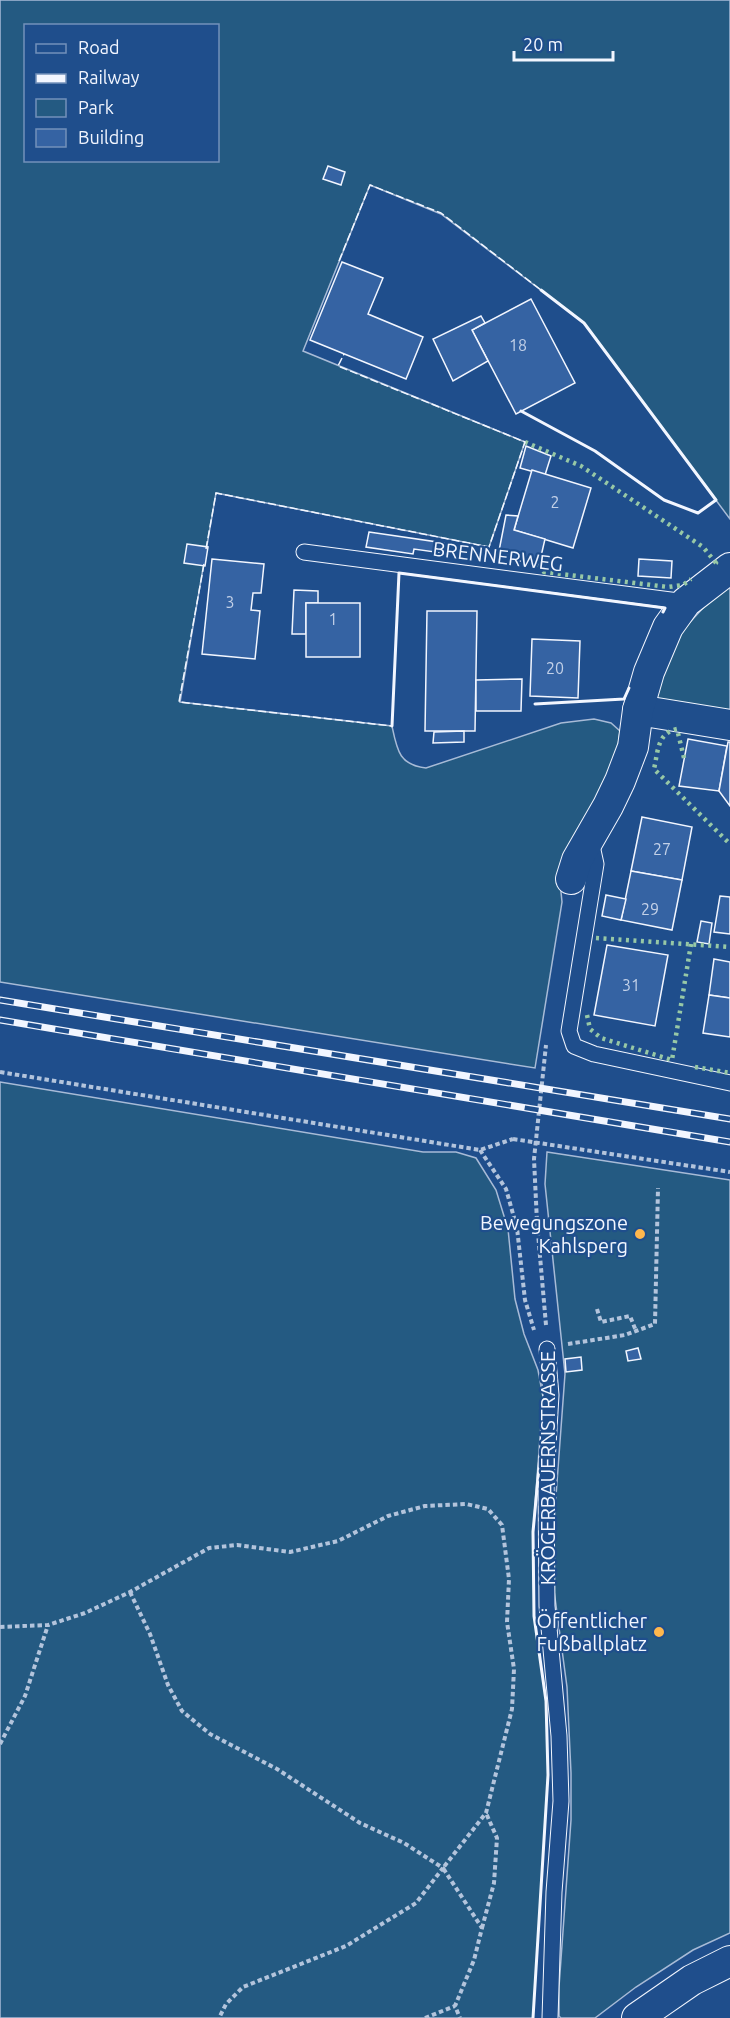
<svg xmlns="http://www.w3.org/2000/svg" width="730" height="2018" font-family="Ubuntu,sans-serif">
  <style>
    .green { fill: #245a82; stroke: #a8bbd7; stroke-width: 1.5; fill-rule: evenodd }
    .building { fill: #3563a3; stroke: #f2f6ff; stroke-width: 1.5 }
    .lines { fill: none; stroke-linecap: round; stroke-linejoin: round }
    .service-casing { stroke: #f2f6ff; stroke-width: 17 }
    .minor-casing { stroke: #f2f6ff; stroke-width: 32 }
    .path { stroke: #b3c4dc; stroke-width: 4; stroke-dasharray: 4.5 3; stroke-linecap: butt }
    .service { stroke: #1f4e8c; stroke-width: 15 }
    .minor { stroke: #1f4e8c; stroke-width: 30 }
    .rail-casing { stroke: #f2f6ff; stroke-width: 7 }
    .rail { stroke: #1f4e8c; stroke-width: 4.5; stroke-dasharray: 14; stroke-linecap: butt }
    .path-bridge { stroke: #b3c4dc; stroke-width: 4; stroke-dasharray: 4.5 3; stroke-linecap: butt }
    .hedge { stroke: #97c8a6; stroke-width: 4.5; stroke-dasharray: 3 4.5; stroke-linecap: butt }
    .fence { stroke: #f2f6ff; stroke-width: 1.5; stroke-dasharray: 8 3; stroke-linecap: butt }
    .wall { stroke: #f2f6ff; stroke-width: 3 }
    .poi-dot { fill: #ffb74d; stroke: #1f4e8c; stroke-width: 2 }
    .labels { text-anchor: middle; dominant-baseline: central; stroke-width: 4.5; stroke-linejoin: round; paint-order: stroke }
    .number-label { font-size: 16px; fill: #c3d1e8 }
    .street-label { font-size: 20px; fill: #f2f6ff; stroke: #1f4e8c }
    .poi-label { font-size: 20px; fill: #f2f6ff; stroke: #1f4e8c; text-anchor: end }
  </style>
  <rect width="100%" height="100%" fill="#1f4e8c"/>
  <g class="green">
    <path d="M0,0h730v519l-146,-196 -143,-109 -71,-29 -67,166 222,91 -36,105 -273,-54 -36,209 212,24c5,24 7,39 34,42l135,-45 33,-4 17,4 9,8 -2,15 -20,53 -38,83 2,20 -27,166 -535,-86zM26,26h192v134h-192z"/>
    <path d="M730,587v124l-72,-12 -2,-6 24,-60 34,-37z"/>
    <path d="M0,1082l423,70h33l20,6 20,32 12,39 7,70 9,35 14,36 5,27 -10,135 1,84 12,85 2,74 -15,243h-533z"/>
    <path d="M547,1152l183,28v753l-37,17 -57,37 -41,31h-34l-2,-2v-29l12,-167v-47l-4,-86 -14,-104 1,-60 11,-149 -20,-190z"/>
  </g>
  <g class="building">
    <path d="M328,166l17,6 -4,13 -18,-6z"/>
    <path d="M342,262l41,16 -15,36 55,23 -17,42 -96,-39z"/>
    <path d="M531,299l44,84 -59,31 -44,-84z"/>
    <path d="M481,316l4,7 -13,7 16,31 -35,20 -20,-42z"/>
    <path d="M526,446l25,10 -6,19 -25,-7z"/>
    <path d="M532,470l59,18 -18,60 -59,-18z"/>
    <path d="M506,515l12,1 -4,14 31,9 -6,26 -41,-9z"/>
    <path d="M369,532l75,11 -2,10 -28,-4 -1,5 -47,-7z"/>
    <path d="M187,544l21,3 -3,19 -21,-3z"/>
    <path d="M212,559l52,5 -3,29h-8l-2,17 9,1 -5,48 -53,-5z"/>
    <path d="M639,559l33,2 -1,17 -33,-2z"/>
    <path d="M294,590l24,1v12h-12v31h-14z"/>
    <rect x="306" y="603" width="54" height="54"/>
    <path d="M427,611h50l-2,120h-50z"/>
    <path d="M532,639l48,2 -2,57 -48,-2z"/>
    <path d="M522,679l-1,32h-45v-31z"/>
    <path d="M464,731v11l-31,1 1,-11z"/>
    <path d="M688,739l39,7 -8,45 -40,-5z"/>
    <path d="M728,742h2v64l-11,-15z"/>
    <path d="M642,817l50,10 -10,53 -51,-9z"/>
    <path d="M631,871l51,9 -10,50 -51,-10z"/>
    <path d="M606,895l20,4 -5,21 -19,-4z"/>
    <path d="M720,896l10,1v37l-16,-2z"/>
    <path d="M701,921l11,2 -3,21 -12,-2z"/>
    <path d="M607,945l61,10 -13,71 -61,-11z"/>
    <path d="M714,959l16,3v36l-21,-3z"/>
    <path d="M709,995l21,3v39l-27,-4z"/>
    <path d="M638,1348l3,11 -13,2 -2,-10z"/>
    <path d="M581,1357l1,13 -16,2 -1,-13z"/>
  </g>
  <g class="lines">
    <defs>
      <g id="service">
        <path d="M304,552l382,50"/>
        <path d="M591,841l5,23 -27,167 5,15 20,8 136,29"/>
        <path d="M547,1349l4,46 -5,85 1,126 12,130 2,65 -7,91 -4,126"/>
      </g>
      <g id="minor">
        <path d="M638,710l92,15"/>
        <path d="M571,879l6,-19 31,-54 12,-25 13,-34 5,-37 11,-38 19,-45 18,-25 44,-34"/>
        <path d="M637,2018l55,-38 38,-19"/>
      </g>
    </defs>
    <use href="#service" class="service-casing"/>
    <use href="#minor" class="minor-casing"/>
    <g class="path">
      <path d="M0,1072l480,78 33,-11"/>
      <path d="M565,1147l165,25"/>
      <path d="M480,1150l26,39 11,39 8,72 9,30"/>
      <path d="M597,1309l4,13 29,-6 6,15"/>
      <path d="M546,1325l-9,-103 -3,-63 12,-114"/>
      <path d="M568,1344l57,-9 30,-11 3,-136"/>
      <path d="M130,1592l20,42 18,51 14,26 28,23 67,35 83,54 44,20 39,25 -27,35 -70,43 -103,41 -17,17 -7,14"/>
      <path d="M0,1627l48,-2 37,-12 45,-21 79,-44 28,-3 53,7 48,-11 50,-25 37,-10 41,-2 22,5 14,16 7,54 -2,43 7,47 -2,40 -26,104 -43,55 39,60 -8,32 -19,46 5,12"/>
      <path d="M0,1744l25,-48 23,-71"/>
      <path d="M482,1928l12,-45 3,-45 -11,-25"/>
      <path d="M425,2018l30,-12"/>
    </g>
    <use href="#service" class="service"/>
    <use href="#minor" class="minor"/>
    <defs>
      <g id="rail">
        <path d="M0,1000l730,119"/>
        <path d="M0,1020l730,122"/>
      </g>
    </defs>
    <use href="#rail" class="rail-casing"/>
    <use href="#rail" class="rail"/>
    <path class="path-bridge" d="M513,1139l52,8"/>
    <g class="hedge">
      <path d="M525,442l56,24 122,81 13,16 -3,2"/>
      <path d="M539,565l5,7 124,15 15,-2 8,-6"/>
      <path d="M684,758l-7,-29c-20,4 -19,23 -23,40l76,75"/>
      <path d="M596,938l134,9"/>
      <path d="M587,1015l3,14 11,9 71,22 19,-116"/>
      <path d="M695,1067l35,6"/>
    </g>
    <g class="fence">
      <path d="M339,261l31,-76 71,28 100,77"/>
      <path d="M206,549l10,-56 273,54 36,-105 -187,-76 6,-12"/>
      <path d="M204,564l-25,138 213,24"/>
    </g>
    <g class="wall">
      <path d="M521,411l74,40 69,49 34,13 18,-13 -132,-177 -43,-33"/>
      <path d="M535,704l89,-5 5,-11"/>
      <path d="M392,726l7,-153 266,35 -2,4"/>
      <path d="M533,2018l15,-243 -2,-74 -12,-85 -1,-84 7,-76"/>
    </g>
  </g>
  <g class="poi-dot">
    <circle cx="640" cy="1234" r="6"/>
    <circle cx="659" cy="1632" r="6"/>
  </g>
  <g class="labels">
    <g class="number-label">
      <text x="518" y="345">18</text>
      <text x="555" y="502">2</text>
      <text x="230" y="602">3</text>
      <text x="333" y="619">1</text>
      <text x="555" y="668">20</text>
      <text x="662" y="849">27</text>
      <text x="650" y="909">29</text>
      <text x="631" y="985">31</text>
    </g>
    <g class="street-label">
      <text transform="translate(498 556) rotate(7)">BRENNERWEG</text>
      <text transform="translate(547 1468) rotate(-90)">KRÖGERBAUERNSTRASSE</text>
    </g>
    <g class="poi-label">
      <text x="628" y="1222">Bewegungszone<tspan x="628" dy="23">Kahlsperg</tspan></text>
      <text x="647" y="1620">Öffentlicher<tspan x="647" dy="23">Fußballplatz</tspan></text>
    </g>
  </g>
  <rect x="24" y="24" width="195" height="138" fill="#1f4e8c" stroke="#7391ba" stroke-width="1.5"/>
  <rect x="36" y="44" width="30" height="9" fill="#1f4e8c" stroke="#7391ba" stroke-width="1.5"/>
  <text x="78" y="54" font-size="18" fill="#f2f6ff">Road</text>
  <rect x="36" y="74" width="30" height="9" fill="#f2f6ff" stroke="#7391ba" stroke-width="1.5"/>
  <text x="78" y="84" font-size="18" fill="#f2f6ff">Railway</text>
  <rect x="36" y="99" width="30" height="18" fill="#245a82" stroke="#7391ba" stroke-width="1.5"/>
  <text x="78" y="114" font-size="18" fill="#f2f6ff">Park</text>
  <rect x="36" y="129" width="30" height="18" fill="#3563a3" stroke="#7391ba" stroke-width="1.5"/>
  <text x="78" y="144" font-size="18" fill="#f2f6ff">Building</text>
  <path d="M514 51v9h99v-9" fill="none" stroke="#f2f6ff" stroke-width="3"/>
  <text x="523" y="51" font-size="18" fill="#f2f6ff" stroke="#1f4e8c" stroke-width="4.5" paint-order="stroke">20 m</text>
</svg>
